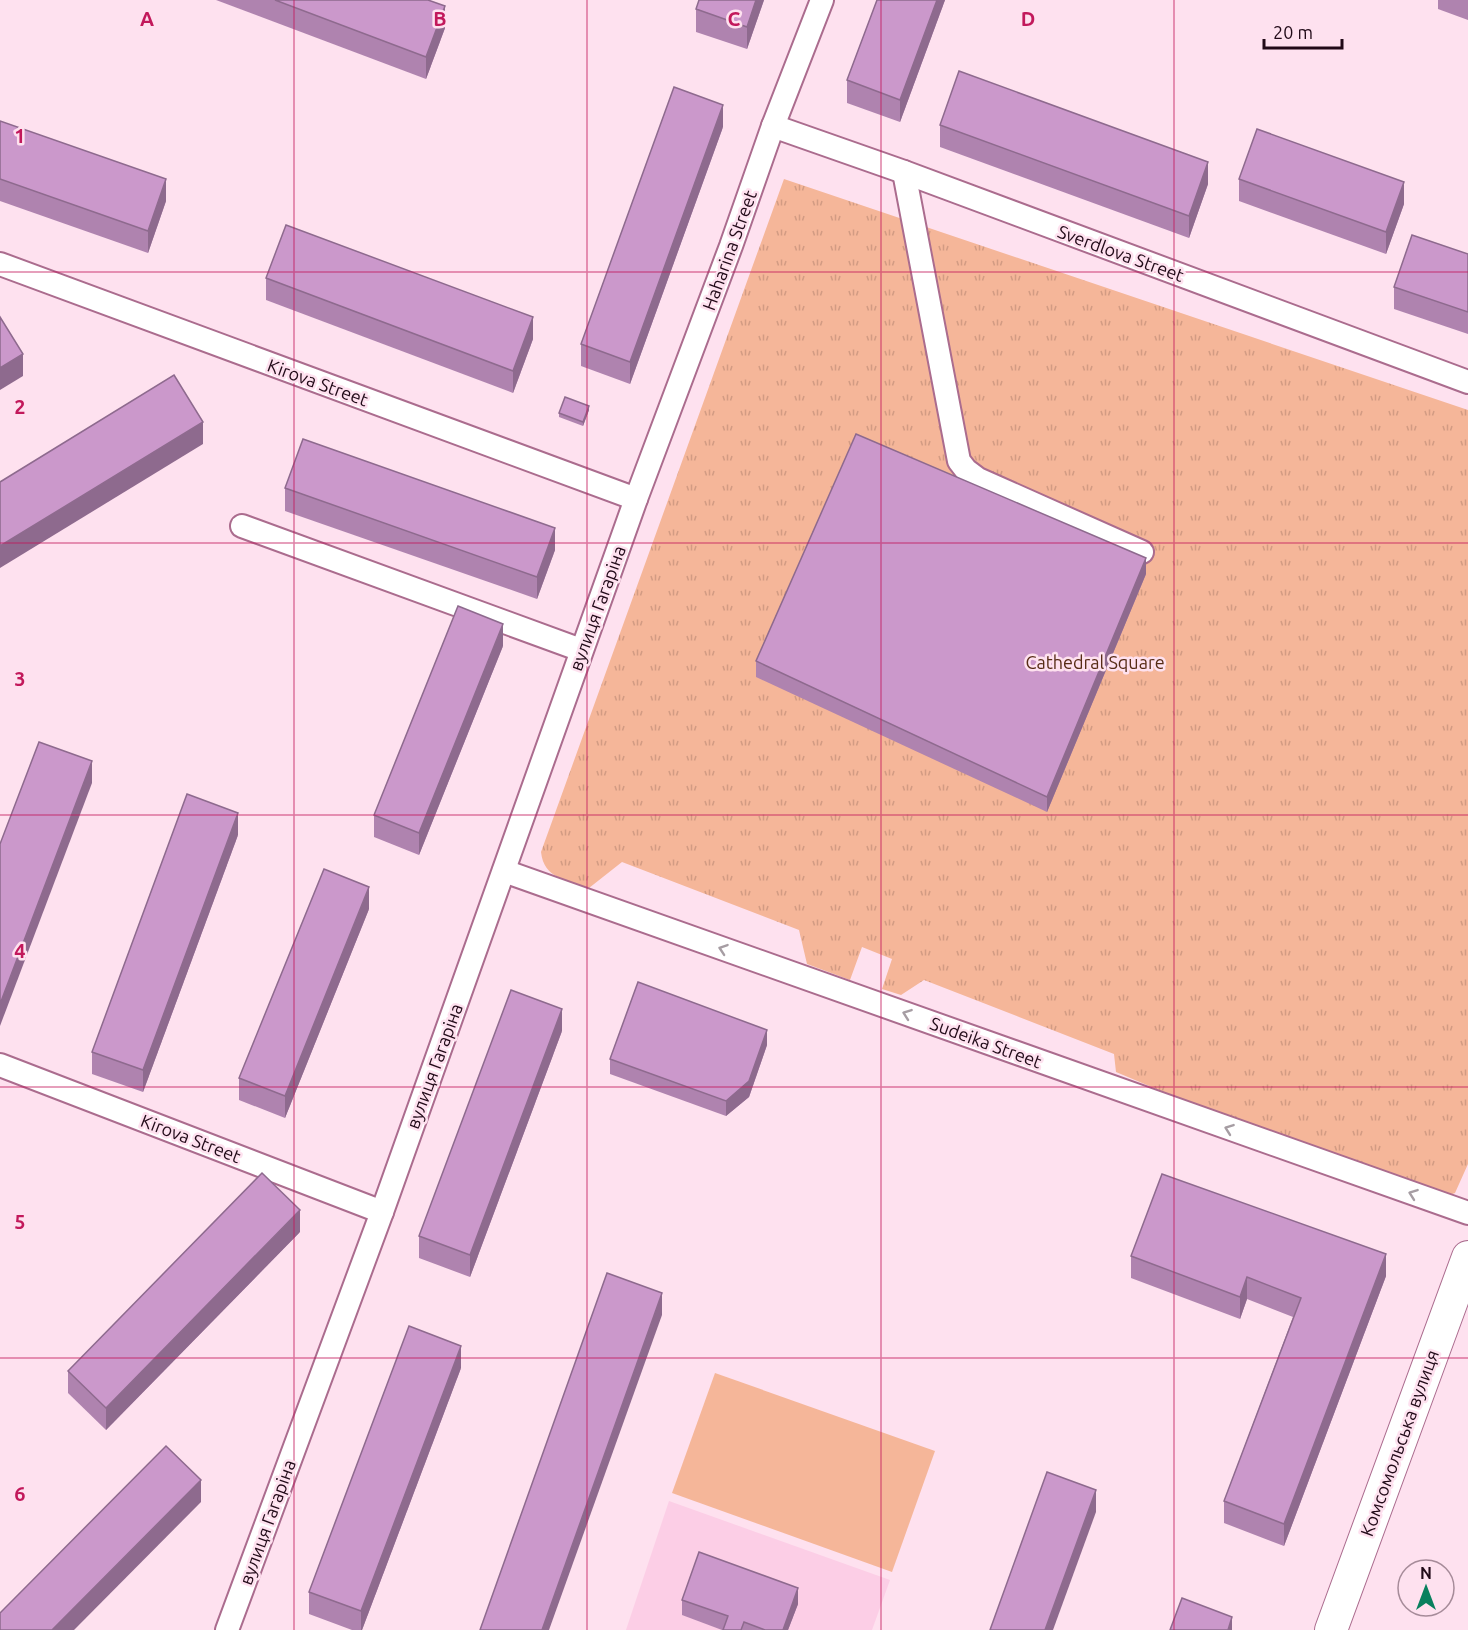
<svg xmlns="http://www.w3.org/2000/svg" width="1468" height="1630" font-family="Ubuntu,sans-serif">
  <style>
    .built { fill: #fccee6 }
    .grass { fill: #f5b699 }
    .park { fill: url(#park-tufts) }
    .lines { fill: none; stroke-linecap: round; stroke-linejoin: round }
    .street-casing { stroke: #ab6c8e; stroke-width: 26 }
    .secondary-casing { stroke: #ab6c8e; stroke-width: 34 }
    .street { stroke: #fff; stroke-width: 22 }
    .secondary { stroke: #fff; stroke-width: 32 }
    .wall { fill: #af83af }
    .shaded-wall { fill: #8e6a8e }
    .building { fill: #cb98cb; stroke: #8e6a8e; stroke-width: 1.5 }
    .oneway { stroke: #a69da3 }
    .grid { fill: none; stroke: #c2185b; stroke-width: 1.5; stroke-opacity: 0.55 }
    .labels { text-anchor: middle; dominant-baseline: central; stroke-width: 5; stroke-linejoin: round; paint-order: stroke }
    .street-label { font-size: 18px; fill: #210a18; stroke: #fee1ef }
    .park-label { font-size: 18px; fill: #572c16; stroke: #fee1ef }
    .grid-label { font-size: 20px; text-anchor: middle; font-weight: bold; fill: #c2185b; stroke: #fee1ef; stroke-width: 5; stroke-linejoin: round; paint-order: stroke }
  </style>
  <defs>
    <pattern id="park-tufts" width="24" height="20" patternUnits="userSpaceOnUse" patternTransform="scale(1.5)"><rect width="24" height="20" fill="#f5b699"/><path d="M3 7l-1-3M5 7V3M7 7l1-3M15 17l-1-3M17 17v-4M19 17l1-3" fill="none" stroke="#d29b83"/></pattern>
  </defs>
  <rect width="100%" height="100%" fill="#fee1ef"/>
  <path class="built" d="M669,1501l221,79 -18,50h-246z"/>
  <path class="grass" d="M715,1373l220,78 -43,121 -220,-79z"/>
  <path class="park" d="M784,179l684,231v754l-13,29 -13,5 -32,-2 -294,-124 -2,-18 -190,-74 -23,15 -19,-6 10,-30 -30,-12 -12,33 -43,-16 -8,-34 -177,-68 -33,26c-23,-9 -45,-9 -48,-36z"/>
  <g class="lines">
    <defs>
      <g id="street">
        <path d="M773,126l131,46 564,210"/>
        <path d="M904,172l55,289 7,9 12,9 164,73"/>
        <path d="M0,264l636,235"/>
        <path d="M242,526l339,124"/>
        <path d="M504,871l964,342"/>
        <path d="M0,1065l382,147"/>
        <path d="M227,1630l155,-418 254,-713 95,-253 42,-120 49,-126"/>
      </g>
      <path id="secondary" d="M1331,1630l137,-373"/>
    </defs>
    <use href="#street" class="street-casing"/>
    <use href="#secondary" class="secondary-casing"/>
    <use href="#street" class="street"/>
    <use href="#secondary" class="secondary"/>
  </g>
  <g class="wall">
    <path d="M216,0h212l17,28 -19,51z"/>
    <path d="M764,0l-17,49 -51,-17v-23z"/>
    <path d="M877,0h68l-45,122 -53,-19v-23z"/>
    <path d="M1438,0h30v20l-30,-11z"/>
    <path d="M0,121l166,80 -18,52 -148,-52z"/>
    <path d="M940,125l268,59 -19,54 -249,-91z"/>
    <path d="M723,127l-93,257 -49,-18v-22z"/>
    <path d="M1239,179l165,25 -18,50 -147,-53z"/>
    <path d="M1468,254v80l-74,-25v-22z"/>
    <path d="M266,278l267,61 -20,54 -247,-93z"/>
    <path d="M589,410l-6,16 -24,-9v-4z"/>
    <path d="M285,488l270,62 -18,49 -252,-88z"/>
    <path d="M1146,574l-99,238 -291,-135v-16z"/>
    <path d="M503,646l-84,209 -45,-18v-22z"/>
    <path d="M238,835l-95,257 -51,-18v-22z"/>
    <path d="M369,909l-84,209 -46,-18v-22z"/>
    <path d="M562,1031l-92,246 -51,-19v-22z"/>
    <path d="M767,1045l-18,52 -23,19 -116,-42v-15z"/>
    <path d="M300,1232l-194,198 -38,-37v-22z"/>
    <path d="M1131,1256l255,20 -102,270 -60,-23v-22l69,-184 -46,-18 -7,20 -109,-41z"/>
    <path d="M461,1368l-99,262h-10l-43,-16v-22z"/>
    <path d="M682,1600l116,4 -10,26h-66l-40,-15z"/>
  </g>
  <g class="shaded-wall">
    <path d="M756,0h8l-17,49v-22z"/>
    <path d="M937,0h8l-45,122v-22z"/>
    <path d="M445,6v22l-19,51v-22z"/>
    <path d="M723,105v22l-93,257v-22z"/>
    <path d="M1208,162v22l-19,54v-22z"/>
    <path d="M166,179v22l-18,52v-22z"/>
    <path d="M1404,182v22l-18,50v-22z"/>
    <path d="M533,317v22l-20,54v-22z"/>
    <path d="M23,354v22l-23,14v-22z"/>
    <path d="M589,406v4l-6,16v-4z"/>
    <path d="M203,422v22l-203,124v-22z"/>
    <path d="M555,528v22l-18,49v-22z"/>
    <path d="M1146,558v16l-99,238v-15z"/>
    <path d="M503,624v22l-84,209v-22z"/>
    <path d="M92,761v22l-92,243v-22z"/>
    <path d="M238,813v22l-95,257v-22z"/>
    <path d="M369,887v22l-84,209v-22z"/>
    <path d="M562,1009v22l-92,246v-22z"/>
    <path d="M767,1030v15l-18,52 -23,19v-15z"/>
    <path d="M300,1210v22l-194,198v-22z"/>
    <path d="M1386,1254v22l-102,270v-22z"/>
    <path d="M1247,1277v22l-7,20v-22z"/>
    <path d="M662,1293v22l-113,315h-7z"/>
    <path d="M461,1346v22l-99,262h-1v-19z"/>
    <path d="M201,1480v22l-127,128h-22z"/>
    <path d="M1096,1490v22l-43,118h-8z"/>
    <path d="M798,1588v16l-10,26h-5z"/>
    <path d="M1232,1617v13h-4z"/>
  </g>
  <g class="building">
    <path d="M275,0h153l17,6 -19,51z"/>
    <path d="M699,0h57l-9,27 -51,-18z"/>
    <path d="M877,0h60l-37,100 -53,-20z"/>
    <path d="M959,71l249,91 -19,54 -249,-91z"/>
    <path d="M674,87l49,18 -93,257 -49,-18z"/>
    <path d="M0,121l166,58 -18,52 -148,-52z"/>
    <path d="M1257,129l147,53 -18,50 -147,-53z"/>
    <path d="M286,225l247,92 -20,54 -247,-93z"/>
    <path d="M1412,235l56,19v58l-74,-25z"/>
    <path d="M0,317l23,37 -23,14z"/>
    <path d="M174,375l29,47 -203,124v-64z"/>
    <path d="M565,397l24,9 -6,16 -24,-9z"/>
    <path d="M856,434l290,124 -99,239 -291,-136z"/>
    <path d="M303,439l252,89 -18,49 -252,-89z"/>
    <path d="M458,606l45,18 -84,209 -45,-18z"/>
    <path d="M39,742l53,19 -92,243v-160z"/>
    <path d="M187,794l51,19 -95,257 -51,-18z"/>
    <path d="M324,869l45,18 -84,209 -46,-18z"/>
    <path d="M638,982l129,48 -18,51 -23,20 -116,-42z"/>
    <path d="M511,990l51,19 -92,246 -51,-19z"/>
    <path d="M262,1173l38,37 -194,198 -38,-37z"/>
    <path d="M1162,1174l224,80 -102,270 -60,-23 77,-203 -54,-21 -7,20 -109,-41z"/>
    <path d="M607,1273l55,20 -120,337h-62z"/>
    <path d="M409,1326l52,20 -100,265 -52,-19z"/>
    <path d="M166,1446l35,34 -149,150h-52v-17z"/>
    <path d="M1047,1472l49,18 -51,140h-55z"/>
    <path d="M699,1552l99,36 -15,42h-18l-21,-8 -3,8h-18l5,-14 -46,-16z"/>
    <path d="M1182,1598l50,19 -4,13h-58z"/>
  </g>
  <defs><path id="oneway-chevron" d="M-2-3.5L2.5 0L-2 3.5" fill="none" stroke-width="1.6" stroke-linecap="round" stroke-linejoin="round" transform="scale(1.5)"/></defs>
  <g class="oneway">
    <use href="#oneway-chevron" transform="translate(723 949) rotate(-161)"/>
    <use href="#oneway-chevron" transform="translate(907 1014) rotate(-160)"/>
    <use href="#oneway-chevron" transform="translate(1229 1129) rotate(-160)"/>
    <use href="#oneway-chevron" transform="translate(1413 1194) rotate(-160)"/>
  </g>
  <path class="grid" d="M294,0v1630M587,0v1630M881,0v1630M1174,0v1630M0,272h1468M0,543h1468M0,815h1468M0,1087h1468M0,1358h1468"/>
  <g class="labels">
    <g class="street-label">
      <text transform="translate(729 250) rotate(-70)">Haharina Street</text>
      <text transform="translate(1121 253) rotate(20)">Sverdlova Street</text>
      <text transform="translate(318 382) rotate(20)">Kirova Street</text>
      <text transform="translate(597 608) rotate(-70)">вулиця Гагаріна</text>
      <text transform="translate(986 1042) rotate(20)">Sudeika Street</text>
      <text transform="translate(434 1066) rotate(-70)">вулиця Гагаріна</text>
      <text transform="translate(191 1138) rotate(21)">Kirova Street</text>
      <text transform="translate(1399 1443) rotate(-70)">Комсомольська вулиця</text>
      <text transform="translate(267 1522) rotate(-70)">вулиця Гагаріна</text>
    </g>
    <g class="park-label">
      <text x="1095" y="662">Cathedral Square</text>
    </g>
  </g>
  <g class="grid-label">
    <text x="147" y="26">A</text>
    <text x="440" y="26">B</text>
    <text x="734" y="26">C</text>
    <text x="1028" y="26">D</text>
    <text x="20" y="143">1</text>
    <text x="20" y="414">2</text>
    <text x="20" y="686">3</text>
    <text x="20" y="958">4</text>
    <text x="20" y="1229">5</text>
    <text x="20" y="1501">6</text>
  </g>
  <g transform="translate(1426 1588)"><circle r="28" fill="#fee1ef" stroke="#a68b99" stroke-width="1.5"/>
  <path d="M0-4.5L10 22L0 15L-10 22Z" fill="#09805e"/>
  <text y="-9" font-size="16" font-weight="bold" text-anchor="middle" fill="#210a18">N</text>
  </g>
  <path d="M1264 39v9h78v-9" fill="none" stroke="#210a18" stroke-width="3"/>
  <text x="1273" y="39" font-size="18" fill="#210a18" stroke="#fee1ef" stroke-width="4.5" paint-order="stroke">20 m</text>
</svg>
